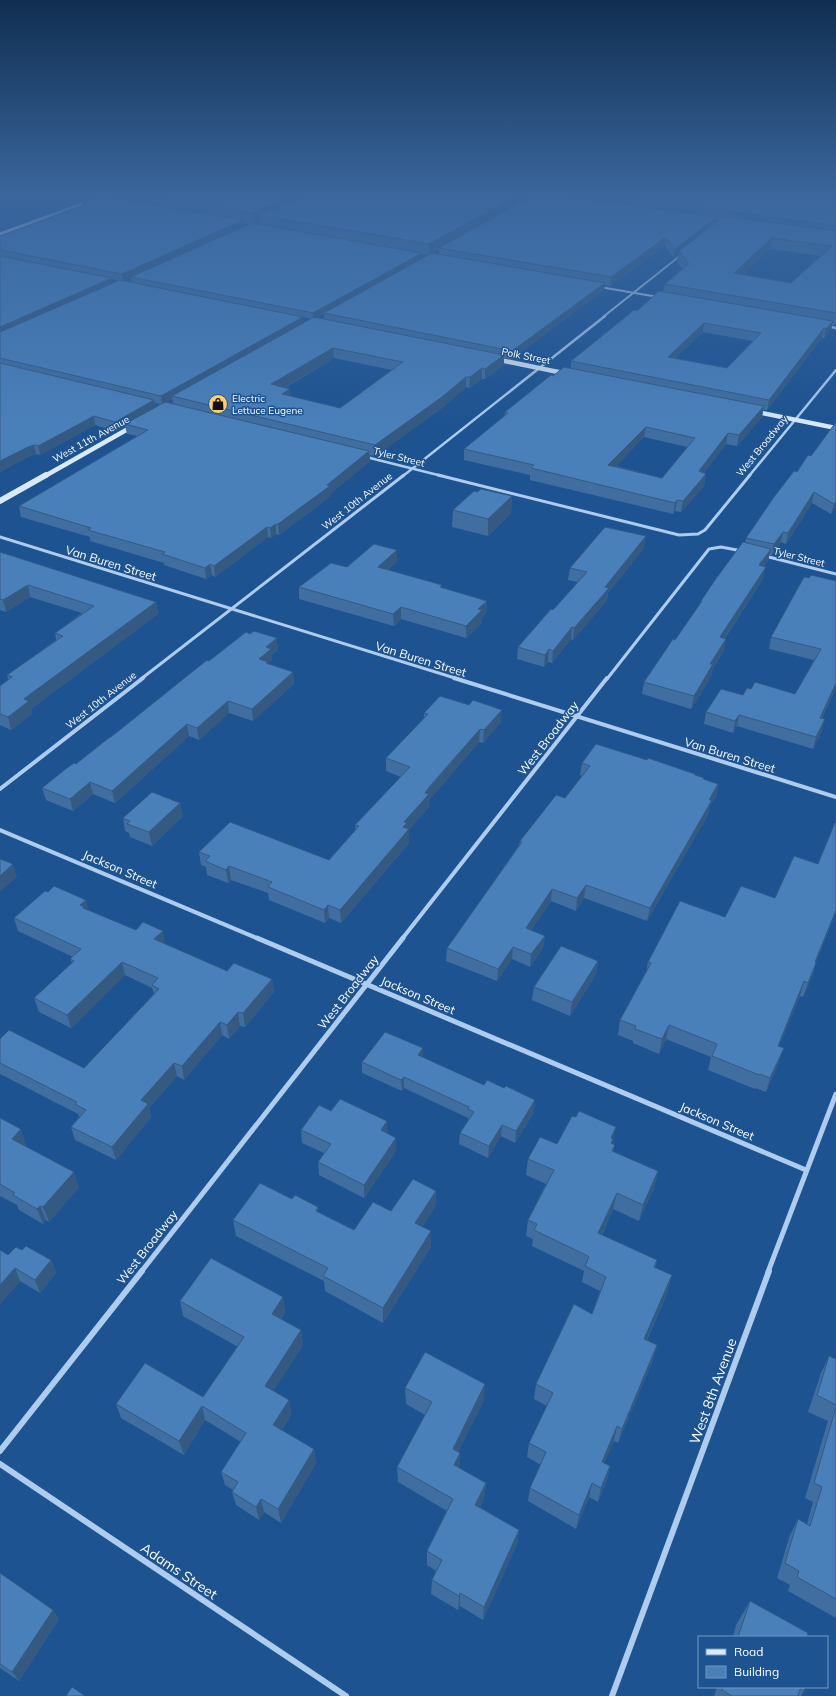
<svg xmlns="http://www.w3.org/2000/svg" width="836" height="1696" font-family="Mulish,sans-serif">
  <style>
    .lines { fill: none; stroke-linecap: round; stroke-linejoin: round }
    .street-far5 { stroke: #adccee; stroke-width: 2 }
    .street-far4 { stroke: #adccee; stroke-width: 2.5 }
    .street-far3 { stroke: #adccee; stroke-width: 3 }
    .street-far2 { stroke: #adccee; stroke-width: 4 }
    .street-far1 { stroke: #adccee; stroke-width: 5 }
    .street { stroke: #adccee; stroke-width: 6 }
    .secondary-far2 { stroke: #dae9fa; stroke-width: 3.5 }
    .secondary-far1 { stroke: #dae9fa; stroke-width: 4.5 }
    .secondary { stroke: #dae9fa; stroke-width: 6 }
    .wall { fill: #406ea0; fill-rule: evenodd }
    .shaded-wall { fill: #345a82 }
    .building { fill: #4a80ba; stroke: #345a82; fill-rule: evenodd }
    .labels { text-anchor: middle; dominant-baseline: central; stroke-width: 3; stroke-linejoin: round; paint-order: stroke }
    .far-street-label { font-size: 10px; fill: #fff; stroke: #1d5391 }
    .far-poi-label { font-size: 10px; fill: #fff; stroke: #1d5391; text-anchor: start }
    .street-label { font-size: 12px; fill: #fff; stroke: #1d5391 }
    .near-street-label { font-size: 14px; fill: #fff; stroke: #1d5391 }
  </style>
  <rect width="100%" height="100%" fill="#1d5391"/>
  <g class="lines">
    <g class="street-far5">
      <path d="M600,287l58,10"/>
      <path d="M603,317l78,-62"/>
    </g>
    <g class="street-far4">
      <path d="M827,326l9,2"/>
      <path d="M366,457l76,19"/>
      <path d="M403,476l202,-160"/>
      <path d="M749,476l87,-106"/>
    </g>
    <g class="street-far3">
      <path d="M438,475l241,60 19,-1 7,-4 45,-55"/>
      <path d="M0,537l458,142"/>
      <path d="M765,556l71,18"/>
      <path d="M141,679l263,-204"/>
      <path d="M607,679l102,-130 12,-2 21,4"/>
    </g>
    <g class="street-far2">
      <path d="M454,678l382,119"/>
      <path d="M0,789l143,-111"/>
      <path d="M0,830l259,109"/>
      <path d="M402,939l205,-261"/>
    </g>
    <g class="street-far1">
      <path d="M257,938l549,232"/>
      <path d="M141,1272l262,-334"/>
      <path d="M768,1272l68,-178"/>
    </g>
    <g class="street">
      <path d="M0,1451l142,-180"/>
      <path d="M0,1464l346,232"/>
      <path d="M612,1696l157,-425"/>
    </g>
    <path class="secondary-far2" d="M0,234l116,-42"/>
    <g class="secondary-far1">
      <path d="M495,359l73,15"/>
      <path d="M752,411l84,17"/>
      <path d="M45,476l90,-51"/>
    </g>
    <path class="secondary" d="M0,501l46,-26"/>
  </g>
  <g class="wall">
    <path d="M78,192h463h-1l6,1v-1h290v132l-1,1h-3l-1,5 -7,8h-2l-55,72h-4l-1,7 -25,29 -11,-2 -22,29 2,1 -2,12 -23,26 -6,-1 -2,3 -143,-34v-5l-66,-15v-11l41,-34v-3l48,-36 18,-8v-7l66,-50 26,-19 2,-8 17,-15 -5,-7 1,-7 -4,3 -9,-12 -55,40 -5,-1 -1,5 -92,69 -8,-1v7l-19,14h-3l-13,9 -3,-1 -24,21 -67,48 -5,-1v6l-39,32v3l-52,39 -3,-1 -5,4 -3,-1 -53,40 -3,-2 -6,4 -42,-14v-2l-74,-22v-4l-69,-20 -2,-11 118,-70 -10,-2 -2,-8 -9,5 -21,-6 -55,30 -4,-1 -6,2 -30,16v-236l84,-31 -1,-4h-1zM106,192l1,5 -9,-2zM528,193l7,1 -7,4zM260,220l1,5 -8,-2zM243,222l8,2 -7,3zM439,249v5l-7,-1zM770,249l51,7 -30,27 -48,-8zM422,254l7,1 -7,3zM131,278v4l-7,-1zM112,279l6,2 -6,2zM334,308l-10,5v6l-8,-1zM303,317l8,2 -8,4zM703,332l50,9 -26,27 -52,-10zM334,358l58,12 -52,38 -49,-12 -6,-8zM172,399l1,4 -6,-1zM155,403l5,1 -5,3zM644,437l43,10 -25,31 -46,-12z"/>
    <path d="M808,455l28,52 -5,7 -19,-11 -26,41 -5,-2 -9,13h-3l-1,6 -4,5 -1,13 -38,59 -1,13 -12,19 -1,7 -20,32 -49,-15 2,-12 31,-42 25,-35 1,-4 44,-58 1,-5 51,-66z"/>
    <path d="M512,496l-1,17 -23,23 -36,-9 1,-17z"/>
    <path d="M644,548l-36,45 -1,7 -34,40 -2,-1 -19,24 -4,-1 -4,5 -27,-8 1,-12 35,-37 25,-28 -10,-2 2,-12z"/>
    <path d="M0,552l156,50 2,12 -126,94 -1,1 1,5 -21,16 -11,-5v-39l8,-6 -1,-5 49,-35 -1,-7 27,-20 -52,-16 -24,15 -6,-2z"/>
    <path d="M397,562l-9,8 54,18 45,13 -1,12 -4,5v5l-16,15 -65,-19 -7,7 -95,-27v-12l48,-20z"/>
    <path d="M804,577l32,111 -14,30v13l-9,18 -76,-23 -4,7 -29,-9 2,-12 37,-17 8,-6 44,5 19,-34 -45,-11 2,-12z"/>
    <path d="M278,650l-7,5 1,5 -4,3v1l25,8 1,12 -41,37 -24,-8 -30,27 -10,-4 -74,67 -22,-9 -20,17 -27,-11 -4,-12 34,-24 35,-27 98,-76z"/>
    <path d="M424,713l77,9 -18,21 -4,-1 -49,57 -1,2v6l-20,22v14l-68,80 -12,-5 -4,5 -56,-23 -1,-7 -37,-13 -3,3 -21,-8 -1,-8 -5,-2 -2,-13 130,8 27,-30 -1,-5 46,-48 -15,-6v-13l38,-40z"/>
    <path d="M647,760l48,14v1l9,5 14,4 -2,13 -6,8 -1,8 -62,108 -63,-23 -8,13 -25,-10 -20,29 14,6 -2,12 -13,19 -18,-8 -15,22 -51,-20 1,-13 72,-103 1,-4 45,-43 17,-22 -2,-1 2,-12z"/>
    <path d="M180,803l3,13 -31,30 -22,-9 -1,-4 -4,-2 -2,-13z"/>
    <path d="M818,864l18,48 -20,50 -4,15 -9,20 -3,-1 -21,50v16l-13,30 -11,-4v1l-47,-19 3,-13 -45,-18 -7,15 -26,-11v-2l-15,-6 2,-15 26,-48 2,-10 77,-45 50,-19z"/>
    <path d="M48,892l179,79 45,8 2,13 -29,35 -5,-1 -11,13 -7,-4 -38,45 -7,-4 -28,32 2,9 -35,43 -41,-20 -4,-13 8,-10 -1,-3 -78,-40v-35l84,29 70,-74 -2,-6 -27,-13 -54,53 -32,-16 -5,-14 38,-35 -2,-4 3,-2 -55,-26 -4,-13z"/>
    <path d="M598,961l-2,13 -26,42 -38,-16 2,-13z"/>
    <path d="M423,1048v10l111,54 -19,31 -14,-7 -13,22 -29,-14 1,-11 8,-13v-2l-64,-30 -2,3 -40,-18v-11z"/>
    <path d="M331,1111l56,10v12l9,18 -32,47 -45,-23 -1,-13 6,-9 -22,-10 -1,-13z"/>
    <path d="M0,1118l26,26 -1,2 54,41 -30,35 -3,-2 -3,4 -24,-14 -2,-5 -17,-9z"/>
    <path d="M557,1144h56l1,8 44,19 -4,17 -15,33 -26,-12 -11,26 55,25 -2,8 13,23 -21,49 10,5 -4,15 -35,83 -4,-2 -10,22 6,3 -3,14 -9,22 -9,-5 -13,32 -48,-28 2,-13 11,-23 -14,-8 2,-14 18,-37 -13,-7 2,-15 56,-70 8,-23 -18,-9 2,-11 -52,-25 1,-7 -7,-3 2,-16 18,-36 -20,-9 2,-16z"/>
    <path d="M436,1191l-1,16 -13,20 9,4v16l-48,76 -58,-32 -1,-10 -88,-45 -3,-16 86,-7 35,17 37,-19z"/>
    <path d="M0,1250l8,5 14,-5 29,10 5,13 -16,20 -20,-12 -20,23z"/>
    <path d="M283,1297l2,15 -4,7 20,11 2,15 -30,46 16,9 2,15 -9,15 32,19 2,14 -35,60 -17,-11 -5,8 -23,-15 -4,-13 1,-2 -8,-5 -4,-13 20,-30 -36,-22 -21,35 -63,-37 -5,-14 87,-7 35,-50 -55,-31 -3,-15z"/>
    <path d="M829,1356l7,3v259l-48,-27 2,-6 -13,-7 13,-43 8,-16 9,5 6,-22 -8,-4 23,-77 -20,-9 13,-39z"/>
    <path d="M405,1388l79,12 -26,52 2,1 -1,15 27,15 -2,15 -4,9 39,23 -2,14 -34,76 -23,-14 -2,4 -27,-16 1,-14 4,-9 -9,-6v-14l20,-40 -49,-29 -1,-15 28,-52 -19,-11z"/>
    <path d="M0,1573l53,37 6,9 -40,62 -19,-13z"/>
    <path d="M750,1601l57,36h-74l3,-12z"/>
    <path d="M717,1687h88l-1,4 -3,5h-87z"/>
  </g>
  <g class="shaded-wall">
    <path d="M0,192h39l-39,13z"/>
    <path d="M80,192h26l-24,9z"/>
    <path d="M301,192h24l-65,23v5l-8,4 -1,-11z"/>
    <path d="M523,192h5v6l-89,50v1l-10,6v-11z"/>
    <path d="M717,217l-2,8 -36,26 -1,4 -4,3 1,-9z"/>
    <path d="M243,220l1,7 -113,50v1l-8,4 -1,-8z"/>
    <path d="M666,237l-1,9 -55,40 1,-9z"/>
    <path d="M772,238l-2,11 -38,36 2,-12z"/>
    <path d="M422,253v6l-109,60v-6z"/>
    <path d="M112,278l1,8 -113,50v-9z"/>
    <path d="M605,283l-1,7 -92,69v-8z"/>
    <path d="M303,317v8l-131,71v3l-10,6 -1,-9z"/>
    <path d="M833,321l-2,9 -7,8 2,-9z"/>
    <path d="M704,323l-1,9 -37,34 2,-9z"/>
    <path d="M824,328l-2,10 -55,72 2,-10z"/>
    <path d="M333,348l1,10 -62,37 -1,-11z"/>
    <path d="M504,355v10l-19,14v-10z"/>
    <path d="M482,368v11l-13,9 1,-11z"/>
    <path d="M466,377v10l-24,21 -67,48v-11z"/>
    <path d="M290,389l1,11 -9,-6z"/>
    <path d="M154,400l2,9 -31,15v2l-9,5 -1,-9z"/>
    <path d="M764,406l-2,11 -25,29 2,-11z"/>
    <path d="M94,416l1,9 -55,30 -2,-9z"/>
    <path d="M646,427l-2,10 -37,39 1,-11z"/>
    <path d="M728,433l-2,11 -29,38 2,-11z"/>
    <path d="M34,445l2,9 -6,2 -30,16v-11l28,-14z"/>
    <path d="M369,451l1,10 -39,32v3l-52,39 -1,-11z"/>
    <path d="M706,474l-2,12 -23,26 2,-11z"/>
    <path d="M814,492l-2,11 -26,41 2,-11z"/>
    <path d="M512,496l-1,17 -23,23v-17z"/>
    <path d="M677,500l-2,11 -2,3 2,-11z"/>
    <path d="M836,501v6l-5,7 3,-10z"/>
    <path d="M276,524v10l-5,4 -1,-10z"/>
    <path d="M267,527l1,10 -53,40 -1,-11z"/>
    <path d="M783,532l-2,10 -9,13 2,-11z"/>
    <path d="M646,536l-2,12 -36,45 -1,7 -34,40 1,-12 31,-41z"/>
    <path d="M771,549l-3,12 -11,16 2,-12z"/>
    <path d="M397,550v12l-19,17v-12z"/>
    <path d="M210,564l2,11 -6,4 -1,-11z"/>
    <path d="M766,567l-3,12 -46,70 3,-12z"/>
    <path d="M28,585l2,12 -24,15 -3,-12z"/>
    <path d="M487,601l-1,12 -4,5v5l-16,15v-12l12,-17z"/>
    <path d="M156,602l2,12 -126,94 -1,1 1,5 -21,16 -3,-13 16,-18z"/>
    <path d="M401,607v12l-7,7 -1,-12z"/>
    <path d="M572,627l-1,12 -19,24 1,-12z"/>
    <path d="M277,638l1,12 -7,5 1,5 -4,3 1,10 -10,-14 7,-12z"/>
    <path d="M726,639l-2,12 -12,19 -1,7 -20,32 3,-13 16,-32z"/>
    <path d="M549,649l-1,13 -4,5 1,-12z"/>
    <path d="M293,672l1,12 -41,37 -1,-12z"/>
    <path d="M836,683v5l-20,41 4,-11z"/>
    <path d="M228,701l1,12 -30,27 -2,-12z"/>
    <path d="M502,710l-1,12 -18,21 1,-13z"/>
    <path d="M739,715l-2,11 -4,7 2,-12z"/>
    <path d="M825,719l-3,12 -9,18 3,-12z"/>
    <path d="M187,724l2,12 -74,67 -3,-12z"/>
    <path d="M480,729l-1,13 -49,57 -1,2v6l-22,25 2,-3v14l-68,80 -1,-13 63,-83 1,-5 21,-29z"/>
    <path d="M90,782l3,12 -20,17 -3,-12z"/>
    <path d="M718,784l-2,13 -6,8 -1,8 -62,108 3,-13z"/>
    <path d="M180,803l3,13 -31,30 -3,-14z"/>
    <path d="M13,864l4,13 -17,15v-16z"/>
    <path d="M229,866l2,14 -3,3 -2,-13z"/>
    <path d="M586,885l-2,13 -8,13 1,-13z"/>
    <path d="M552,889l-1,12 -26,39 1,-12z"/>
    <path d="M86,900l3,13 -3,3 -6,-11z"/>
    <path d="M328,905l1,13 -4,5 -1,-13z"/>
    <path d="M836,910v2l-26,65 5,-15z"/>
    <path d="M163,931l2,13 -11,-5z"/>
    <path d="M545,936l-2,12 -13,19 1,-13z"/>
    <path d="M513,947l-1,12 -15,22 1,-12z"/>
    <path d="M598,961l-2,13 -26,42 2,-14z"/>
    <path d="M122,962l3,13 -54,53 -4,-13z"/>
    <path d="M816,963l-4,14 -9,20 5,-14z"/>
    <path d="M272,979l2,13 -29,35 -2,-14z"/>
    <path d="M804,981l-4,15 -27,64 5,-14z"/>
    <path d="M238,1012l2,14 -11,13 -2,-14z"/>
    <path d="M220,1022l2,13 -38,45 -2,-14z"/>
    <path d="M669,1025l-3,14 -7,15 3,-15z"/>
    <path d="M423,1048v12l-5,-5z"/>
    <path d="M784,1048l-5,14 -13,30 4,-14z"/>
    <path d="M174,1063l3,13 -28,32 2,9 -35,43 -4,-13 29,-47z"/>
    <path d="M404,1077v11l-2,3 -1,-11z"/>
    <path d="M535,1100l-1,12 -19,31 1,-12z"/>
    <path d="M387,1121l1,13 -7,-4z"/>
    <path d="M502,1125l-1,11 -13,22 1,-12z"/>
    <path d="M616,1127l-3,16 -1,4 -1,-9z"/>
    <path d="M21,1129l5,15 -9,10 -5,-15z"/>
    <path d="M396,1138v13l-32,47v-13z"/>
    <path d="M658,1171l-4,17 -15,33 4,-16z"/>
    <path d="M74,1172l5,15 -30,35 -6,-15z"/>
    <path d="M436,1191l-1,16 -20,32v-16z"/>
    <path d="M617,1193l-4,16 -18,40 3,-16z"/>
    <path d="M40,1206l6,14 -3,4 -6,-15z"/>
    <path d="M318,1207l2,16 -4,-12z"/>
    <path d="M431,1231v16l-48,76v-15z"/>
    <path d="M51,1260l5,13 -16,20 -5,-13z"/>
    <path d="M15,1268l5,13 -20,23v-19z"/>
    <path d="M672,1275l-4,16 -28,63 4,-15z"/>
    <path d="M283,1297l2,15 -11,17 -2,-15z"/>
    <path d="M301,1330l2,15 -36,56 -2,-15z"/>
    <path d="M657,1345l-4,15 -35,83 4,-14z"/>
    <path d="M485,1384l-1,16 -32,64 1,-15z"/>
    <path d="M289,1400l2,15 -15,24 -3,-14z"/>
    <path d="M202,1406l3,14 -21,35 -5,-14z"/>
    <path d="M617,1426l-3,15 -15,35 3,-14z"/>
    <path d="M314,1449l2,14 -35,60 -3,-14z"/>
    <path d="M460,1453l-1,15 -5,-3z"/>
    <path d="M610,1466l-3,14 -9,22 3,-14z"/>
    <path d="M486,1483l-2,15 -10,21 1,-14z"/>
    <path d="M592,1483l-3,14 -13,32 3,-14z"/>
    <path d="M261,1499l3,13 -5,8 -3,-13z"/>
    <path d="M519,1530l-2,14 -34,76 1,-13z"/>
    <path d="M460,1593v13l-2,4 1,-14z"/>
    <path d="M53,1610l6,9 -40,62 -7,-9z"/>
  </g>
  <g class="building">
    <path d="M125,192h176l-50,21z"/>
    <path d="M312,192h211l-94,52 -169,-29z"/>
    <path d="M539,192l178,25 -42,32 -9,-12 -55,40 -172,-29z"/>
    <path d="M588,192h207l41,5v29z"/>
    <path d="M97,195l146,25 -121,54 -122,-24v-14l84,-31 -1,-5z"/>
    <path d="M724,216l112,15v82l-171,-29 24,-20 -10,-13zM772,238l60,8 -41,37 -57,-10z"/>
    <path d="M252,223l170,30 -109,60 -182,-36z"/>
    <path d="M432,253l173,30 -93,68 -188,-38z"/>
    <path d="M0,256l112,22 -112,49z"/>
    <path d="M120,280l183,37 -142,79 -161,-38v-26z"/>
    <path d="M659,291l174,30 -7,8 -2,-1 -55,72 -198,-39 63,-51 3,1zM704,323l57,10 -34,35 -59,-11z"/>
    <path d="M314,317l190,38 -19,14 -3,-1 -12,9h-4l-24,20 -67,48 -203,-49zM333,348l70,14 -63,46 -58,-14 8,-5 -19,-5z"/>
    <path d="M0,363l154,37 -39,22 -21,-6 -56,30 -4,-1 -6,2 -28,14z"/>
    <path d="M564,367l200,39 -25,29 -11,-2 -29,38 7,3 -23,27 -6,-1 -2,3 -144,-35 3,-3 -70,-16 44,-36 -3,-1 46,-37 2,1zM646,427l49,11 -33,40 -54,-13z"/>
    <path d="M165,402l204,49 -42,34 3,1 -52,38h-2l-6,4 -3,-1 -53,39 -4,-2 -5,4 -43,-14 3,-2 -77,-22 3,-2 -72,-22 129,-76 -23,-6z"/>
    <path d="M836,422v79l-2,3 -20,-12 -26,41 -5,-1 -9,12 -28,-6 28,-41 20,-26 3,1 11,-17 3,1z"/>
    <path d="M481,489l31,7 -24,23 -35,-9 21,-19 3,1z"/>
    <path d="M605,527l41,9 -41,51 4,1 -35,40 -2,-1 -19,24 -4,-2 -4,6 -27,-8 33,-38 2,1 34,-38 -17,-4z"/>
    <path d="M743,542l28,7 -12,16 7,2 -46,70 6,2 -16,25h3l-19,32 -50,-14 29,-43 2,1 27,-39h-1l14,-21z"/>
    <path d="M374,544l23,6 -19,17 64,18 -2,2 47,14 -9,8 4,1 -16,16 -65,-19 -8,7 -94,-27 32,-24 16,4z"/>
    <path d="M0,552l156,50 -127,93 -5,4 5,2 -21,16 -8,-3v-28l12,-9 -5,-2 56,-39 -8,-3 39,-27 -66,-21 -25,15 -3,-1z"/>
    <path d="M811,575l25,6v102l-16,35 5,1 -9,18 -77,-22 -4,6 -29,-9 15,-23 22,6 4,-7 4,1 4,-7 40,12 26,-45 -50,-12 33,-60 5,1z"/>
    <path d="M254,631l23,7 -11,9 5,2 -12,10 9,3 -2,1 27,9 -41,37 -24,-8 -31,27 -10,-4 -75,67 -22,-9 -20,17 -28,-11 25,-20 7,-5 2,1 34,-27h1l96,-77 2,1 37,-29 4,2z"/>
    <path d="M440,696l29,9 4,-5 29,10 -18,20 -4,-1 -50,57 -5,7 4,1 -25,28 3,1 -4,4 6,2 -69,81 -12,-5 -4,5 -56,-23 4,-5 -43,-16 -3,4 -21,-9 5,-5 -11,-4 31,-30 99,38 30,-34 -4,-1 55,-58 -24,-9 42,-44 -4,-1z"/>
    <path d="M596,744l51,16 1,-2 47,16v1l9,3 -1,1 15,5 -9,16h3l-62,108 -64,-23 -9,13 -25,-9 -26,39 19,8 -14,18 -18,-7 -15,22 -51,-21 75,-106 -2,-1 36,-46 9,3 25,-32 -8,-3z"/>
    <path d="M152,792l28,11 -31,29 -22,-8 3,-3 -7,-3z"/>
    <path d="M836,820v90l-21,52 1,1 -8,20 -4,-2 -26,65 6,2 -14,30 -10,-4 -1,1 -47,-19 5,-12 -48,-19 -7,14 -27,-10 1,-3 -16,-6 31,-57 -3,-1 32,-61 45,16 16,-31 34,12 19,-42 24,8z"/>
    <path d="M0,859l13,5 -13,12z"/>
    <path d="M54,886l32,14 -6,5 4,2 -1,1 53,22 7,-8 20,9 -9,8 73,32 7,-8 38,16 -29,34 -5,-1 -11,13 -7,-3 -38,44 -8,-3 -33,37 7,4 -36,43 -41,-20 15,-17 -11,-6 2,-2 -77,-39v-24l9,-9 75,38 75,-79 -7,-4 6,-7 -36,-16 -55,53 -33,-17 40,-37 -4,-2 11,-10 -67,-31 31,-27 3,1z"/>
    <path d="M561,946l37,15 -26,41 -38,-15z"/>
    <path d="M385,1032l38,16 -5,7 66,30 3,-5 17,8 2,-2 29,14 -19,31 -14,-6 -13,21 -29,-13 14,-21 -6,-3 1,-2 -65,-30 -3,3 -39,-18z"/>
    <path d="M340,1099l47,22 -6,9 15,8 -32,47 -46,-23 13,-18 -30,-14 18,-25 12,6z"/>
    <path d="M579,1111l37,16 -5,11 2,1 -2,4 4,2 -3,6 46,20 -15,34 -26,-12 -19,40 59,27 -3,7 18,8 -28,64 13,6 -35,84 -5,-3 -15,36 8,4 -9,22 -9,-5 -13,32 -49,-27 16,-36 -17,-9 24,-50 -17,-9 38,-80 18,10 14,-37 -21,-11 4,-9 -3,-2 -52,-25 3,-6 -9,-4 26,-50 -26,-11 12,-22 17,7 15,-28 4,1z"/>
    <path d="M0,1118l21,11 -9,10 62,33 -31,35 -3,-1 -3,3 -24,-14 2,-2 -15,-9z"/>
    <path d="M413,1179l23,12 -21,32 16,8 -48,77 -60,-32 5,-8 -95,-48 27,-37 32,16 3,-4 23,12 -2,4 38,19 19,-28 18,9z"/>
    <path d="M26,1246l25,14 -16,20 -20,-12 -15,17v-35l8,5 8,-8 6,3z"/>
    <path d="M211,1258l72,39 -11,17 29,16 -36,56 24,14 -16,25 41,24 -36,60 -17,-10 -5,8 -24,-15 6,-10 -17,-10 25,-39 -44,-27 -23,35 -63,-37 29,-41 58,34 41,-60 -64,-36z"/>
    <path d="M425,1352l60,32 -32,65 7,4 -6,12 32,18 -11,22 44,25 -35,77 -24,-14 -1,3 -27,-16 10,-20 -15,-9 26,-52 -56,-32 35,-65 -27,-14z"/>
    <path d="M829,1356l7,3v46l-19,-10z"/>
    <path d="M836,1407v192l-39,-22 2,-6 -14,-8 13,-44 12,7 12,-39 -8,-4z"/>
    <path d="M0,1573l53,37 -41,62 -12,-8z"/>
    <path d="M750,1601l58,32 -1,4h-69z"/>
    <path d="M72,1687l13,9h-19z"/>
    <path d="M723,1687h82l-1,4 -4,-2 -2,7h-66l-10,-6z"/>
  </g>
  <linearGradient id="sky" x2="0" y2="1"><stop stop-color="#102e50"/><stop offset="0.45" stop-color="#3a669d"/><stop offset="1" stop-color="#3a669d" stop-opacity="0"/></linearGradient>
  <rect width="836" height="429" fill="url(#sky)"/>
  <defs>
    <symbol id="shop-disc" viewBox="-11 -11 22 22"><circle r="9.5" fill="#fdcf6c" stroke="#1d5391"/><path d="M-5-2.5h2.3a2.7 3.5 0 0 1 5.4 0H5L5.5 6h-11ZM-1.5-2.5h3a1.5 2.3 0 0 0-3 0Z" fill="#111"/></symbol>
  </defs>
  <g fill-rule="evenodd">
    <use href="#shop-disc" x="207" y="393" width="22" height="22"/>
  </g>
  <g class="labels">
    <g class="far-street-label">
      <text transform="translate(526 356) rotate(11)">Polk Street</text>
      <text transform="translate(91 439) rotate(-29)">West 11th Avenue</text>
      <text transform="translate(762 446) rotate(-51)">West Broadway</text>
      <text transform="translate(399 457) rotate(14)">Tyler Street</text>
      <text transform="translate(357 501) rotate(-38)">West 10th Avenue</text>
      <text transform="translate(799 557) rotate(14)">Tyler Street</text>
      <text transform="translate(101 700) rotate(-38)">West 10th Avenue</text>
    </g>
    <g class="far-poi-label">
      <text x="232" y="398">Electric<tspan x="232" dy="12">Lettuce Eugene</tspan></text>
    </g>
    <g class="street-label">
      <text transform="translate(111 563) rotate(17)">Van Buren Street</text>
      <text transform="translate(421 659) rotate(17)">Van Buren Street</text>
      <text transform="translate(548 738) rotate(-52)">West Broadway</text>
      <text transform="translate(730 755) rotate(17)">Van Buren Street</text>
      <text transform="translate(120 869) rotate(23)">Jackson Street</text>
      <text transform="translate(348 992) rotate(-52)">West Broadway</text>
      <text transform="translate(418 995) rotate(23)">Jackson Street</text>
      <text transform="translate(717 1121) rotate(23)">Jackson Street</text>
      <text transform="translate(147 1247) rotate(-52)">West Broadway</text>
    </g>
    <g class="near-street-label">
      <text transform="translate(713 1391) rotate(-70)">West 8th Avenue</text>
      <text transform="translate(179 1571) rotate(34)">Adams Street</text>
    </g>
  </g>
  <rect x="698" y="1636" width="130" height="52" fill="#1d5391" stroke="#7798bd"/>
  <rect x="706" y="1649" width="20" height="6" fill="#dae9fa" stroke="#7798bd"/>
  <text x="734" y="1656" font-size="12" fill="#ffffff">Road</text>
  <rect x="706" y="1666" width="20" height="12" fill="#4a80ba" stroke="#7798bd"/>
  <text x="734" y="1676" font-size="12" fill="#ffffff">Building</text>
</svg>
